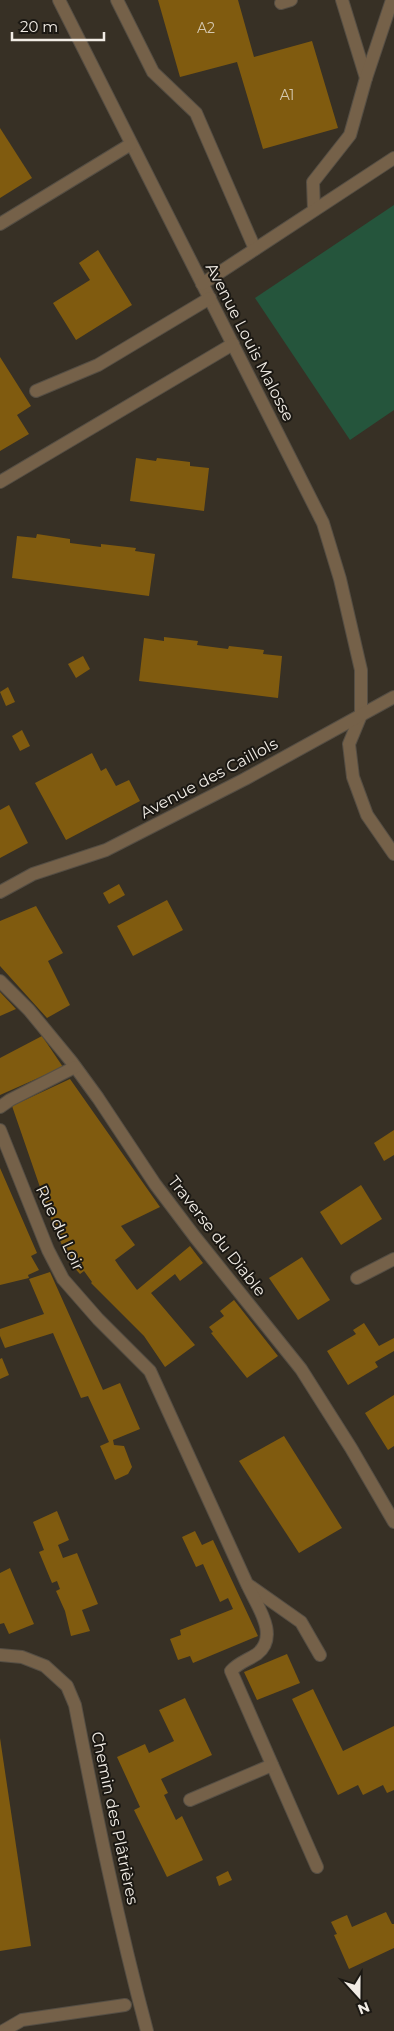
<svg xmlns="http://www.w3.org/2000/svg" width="394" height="2031" font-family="Montserrat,sans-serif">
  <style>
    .green { fill: #25553c }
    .building { fill: #805b0f }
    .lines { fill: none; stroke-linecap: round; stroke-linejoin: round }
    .minor-casing { stroke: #554e44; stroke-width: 14 }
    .minor { stroke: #756149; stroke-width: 12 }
    .labels { text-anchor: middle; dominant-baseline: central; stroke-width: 4; stroke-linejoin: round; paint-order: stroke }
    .number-label { font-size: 14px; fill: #d5c8b0 }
    .street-label { font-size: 16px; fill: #f1ece5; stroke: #1b1813 }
  </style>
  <rect width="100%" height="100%" fill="#373025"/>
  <path class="green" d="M394,205v205l-44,30 -95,-142z"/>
  <g class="building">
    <path d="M158,0h80l16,57 58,-16 26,87 -75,21 -26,-87 -57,15z"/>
    <path d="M0,128l32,50 -32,20z"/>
    <path d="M98,250l34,55 -56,35 -23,-37 37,-23 -11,-17z"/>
    <path d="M0,357l31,49 -14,9 12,19 -29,17z"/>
    <path d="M136,458l20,3 1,-3 33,4v4l19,2 -5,43 -74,-10z"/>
    <path d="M37,534l33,5v4l31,4v-3l35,4 -1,3 20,3 -6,42 -137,-18 5,-42 19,2z"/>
    <path d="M164,637l34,4 -1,4 31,4 1,-3 35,4 -1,4 19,2 -4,42 -139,-17 5,-43 20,3z"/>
    <path d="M83,656l7,13 -14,9 -8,-14z"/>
    <path d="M8,687l7,15 -9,4 -6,-14z"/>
    <path d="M22,730l8,16 -10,5 -8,-15z"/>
    <path d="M92,753l9,18 5,-3 10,18 13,-6 11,21 -74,39 -31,-57z"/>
    <path d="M9,805l19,38 -28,15v-48z"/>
    <path d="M119,884l6,11 -16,9 -6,-11z"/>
    <path d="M167,900l16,30 -50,26 -16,-30z"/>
    <path d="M36,906l27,47 -15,8 22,44 -23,13 -47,-52v-45z"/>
    <path d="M0,992l16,17 -16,7z"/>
    <path d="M42,1036l21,31 -63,28v-37z"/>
    <path d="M70,1079l90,128 -39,19 14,19 -20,15 4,6 18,24 53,-44 13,17 -23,18 -5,-7 -24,19 44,52 -30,22 -21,-31 -53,-53 1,-1 -8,-11 -4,3 -11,-12 -18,-43 -39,-113z"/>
    <path d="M394,1130v25l-10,6 -10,-18z"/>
    <path d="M0,1168l37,85 -6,3 8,14 -11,5 1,3 -29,7z"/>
    <path d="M361,1185l21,34 -41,26 -21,-33z"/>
    <path d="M302,1257l28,43 -32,20 -29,-42z"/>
    <path d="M50,1272l53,118 17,-7 20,46 -27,11 1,5 10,1 8,21 -4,7 -13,6 -15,-34 9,-4 -21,-46 -7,2 -28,-65 -48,15 -5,-12v-7l44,-15 -15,-35z"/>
    <path d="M234,1300l44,56 -31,22 -36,-45 2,-1 -4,-5 15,-11 -4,-5z"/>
    <path d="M364,1323l15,23 15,-8v13l-19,11 3,5 -30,18 -21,-34 29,-17 -3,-4z"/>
    <path d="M2,1358l7,17 -9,4v-20z"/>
    <path d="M394,1395v51l-6,4 -23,-37z"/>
    <path d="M284,1436l58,92 -43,25 -60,-92z"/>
    <path d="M57,1511l12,29 -11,5 5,13 14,-5 21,51 -16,6 8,21 -19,5 -6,-25 -9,-20 4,-2 -3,-8 -5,2 -13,-31 5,-2 -11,-28z"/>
    <path d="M195,1531l7,14 11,-5 45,96 -65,27 -3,-7 -12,4 -8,-21 11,-4 -1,-5 53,-21 -5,-11 -8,4 -17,-38 -7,3 -14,-30z"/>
    <path d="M10,1568l24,56 -25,10 -5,-11 -4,1v-51z"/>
    <path d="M287,1654l13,29 -43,17 -13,-28z"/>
    <path d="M313,1689l30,62 51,-25v64l-7,3 -4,-8 -20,10 -5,-10 -20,10 -46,-96z"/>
    <path d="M185,1698l27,57 -51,24 7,14 -4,2 12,25 6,-4 21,44 -36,17 -33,-67 6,-3 -23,-50 28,-13 4,9 25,-12 -15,-31z"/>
    <path d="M0,1738l31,208 -31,5z"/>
    <path d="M228,1871l4,9 -13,6 -3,-9z"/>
    <path d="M386,1912l6,12h2v24l-45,21 -15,-34 3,-1 -6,-12 16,-7 5,12z"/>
  </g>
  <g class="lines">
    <defs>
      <g id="minor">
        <path d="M59,0l264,523 17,56 21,91v45l-12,29 4,33 14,38 27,39"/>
        <path d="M117,0l36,72 43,41 59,136"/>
        <path d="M342,0l24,78"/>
        <path d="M281,3l10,-3"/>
        <path d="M314,210l-1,-28 37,-47 16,-57 26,-78"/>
        <path d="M0,224l131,-80"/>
        <path d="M202,284l192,-126"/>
        <path d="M36,391l62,-26 112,-67"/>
        <path d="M0,482l233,-138"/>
        <path d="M0,892l33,-18 73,-24 139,-71 149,-82"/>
        <path d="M0,981l29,29 42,51 27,37 57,86 40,53 106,132 50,79 43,74"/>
        <path d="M0,1107l10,-7 65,-33"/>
        <path d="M0,1130l48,120 15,29 35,40 52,52 97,213 54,38 19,33"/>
        <path d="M357,1278l37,-19"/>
        <path d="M248,1586c9,20 32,50 9,68 -9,6 -19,9 -26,17l86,196"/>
        <path d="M0,1655l22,2 23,9 22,20 8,19c21,109 43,218 72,326"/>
        <path d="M190,1800l82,-35"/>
        <path d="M3,2031l19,-11 103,-15"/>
      </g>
    </defs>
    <use href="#minor" class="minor-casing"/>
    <use href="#minor" class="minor"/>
  </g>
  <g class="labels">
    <g class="number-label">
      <text x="206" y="28">A2</text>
      <text x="287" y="95">A1</text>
    </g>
    <g class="street-label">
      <text transform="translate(250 342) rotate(63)">Avenue Louis Malosse</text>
      <text transform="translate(209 778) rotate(-28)">Avenue des Caillols</text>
      <text transform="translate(60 1228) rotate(65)">Rue du Loir</text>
      <text transform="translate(217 1236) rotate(52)">Traverse du Diable</text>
      <text transform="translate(115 1818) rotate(78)">Chemin des Plâtrières</text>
    </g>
  </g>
  <g transform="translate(359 1996) rotate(159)" stroke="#1b1813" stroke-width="4" paint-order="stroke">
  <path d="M0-4L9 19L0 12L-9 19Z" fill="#f1ece5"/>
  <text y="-8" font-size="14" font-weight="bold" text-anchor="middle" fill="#f1ece5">N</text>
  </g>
  <path d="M12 32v8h92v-8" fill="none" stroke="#f1ece5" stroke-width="2.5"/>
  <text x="20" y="32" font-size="15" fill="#f1ece5" stroke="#1b1813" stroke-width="4" paint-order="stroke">20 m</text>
</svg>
